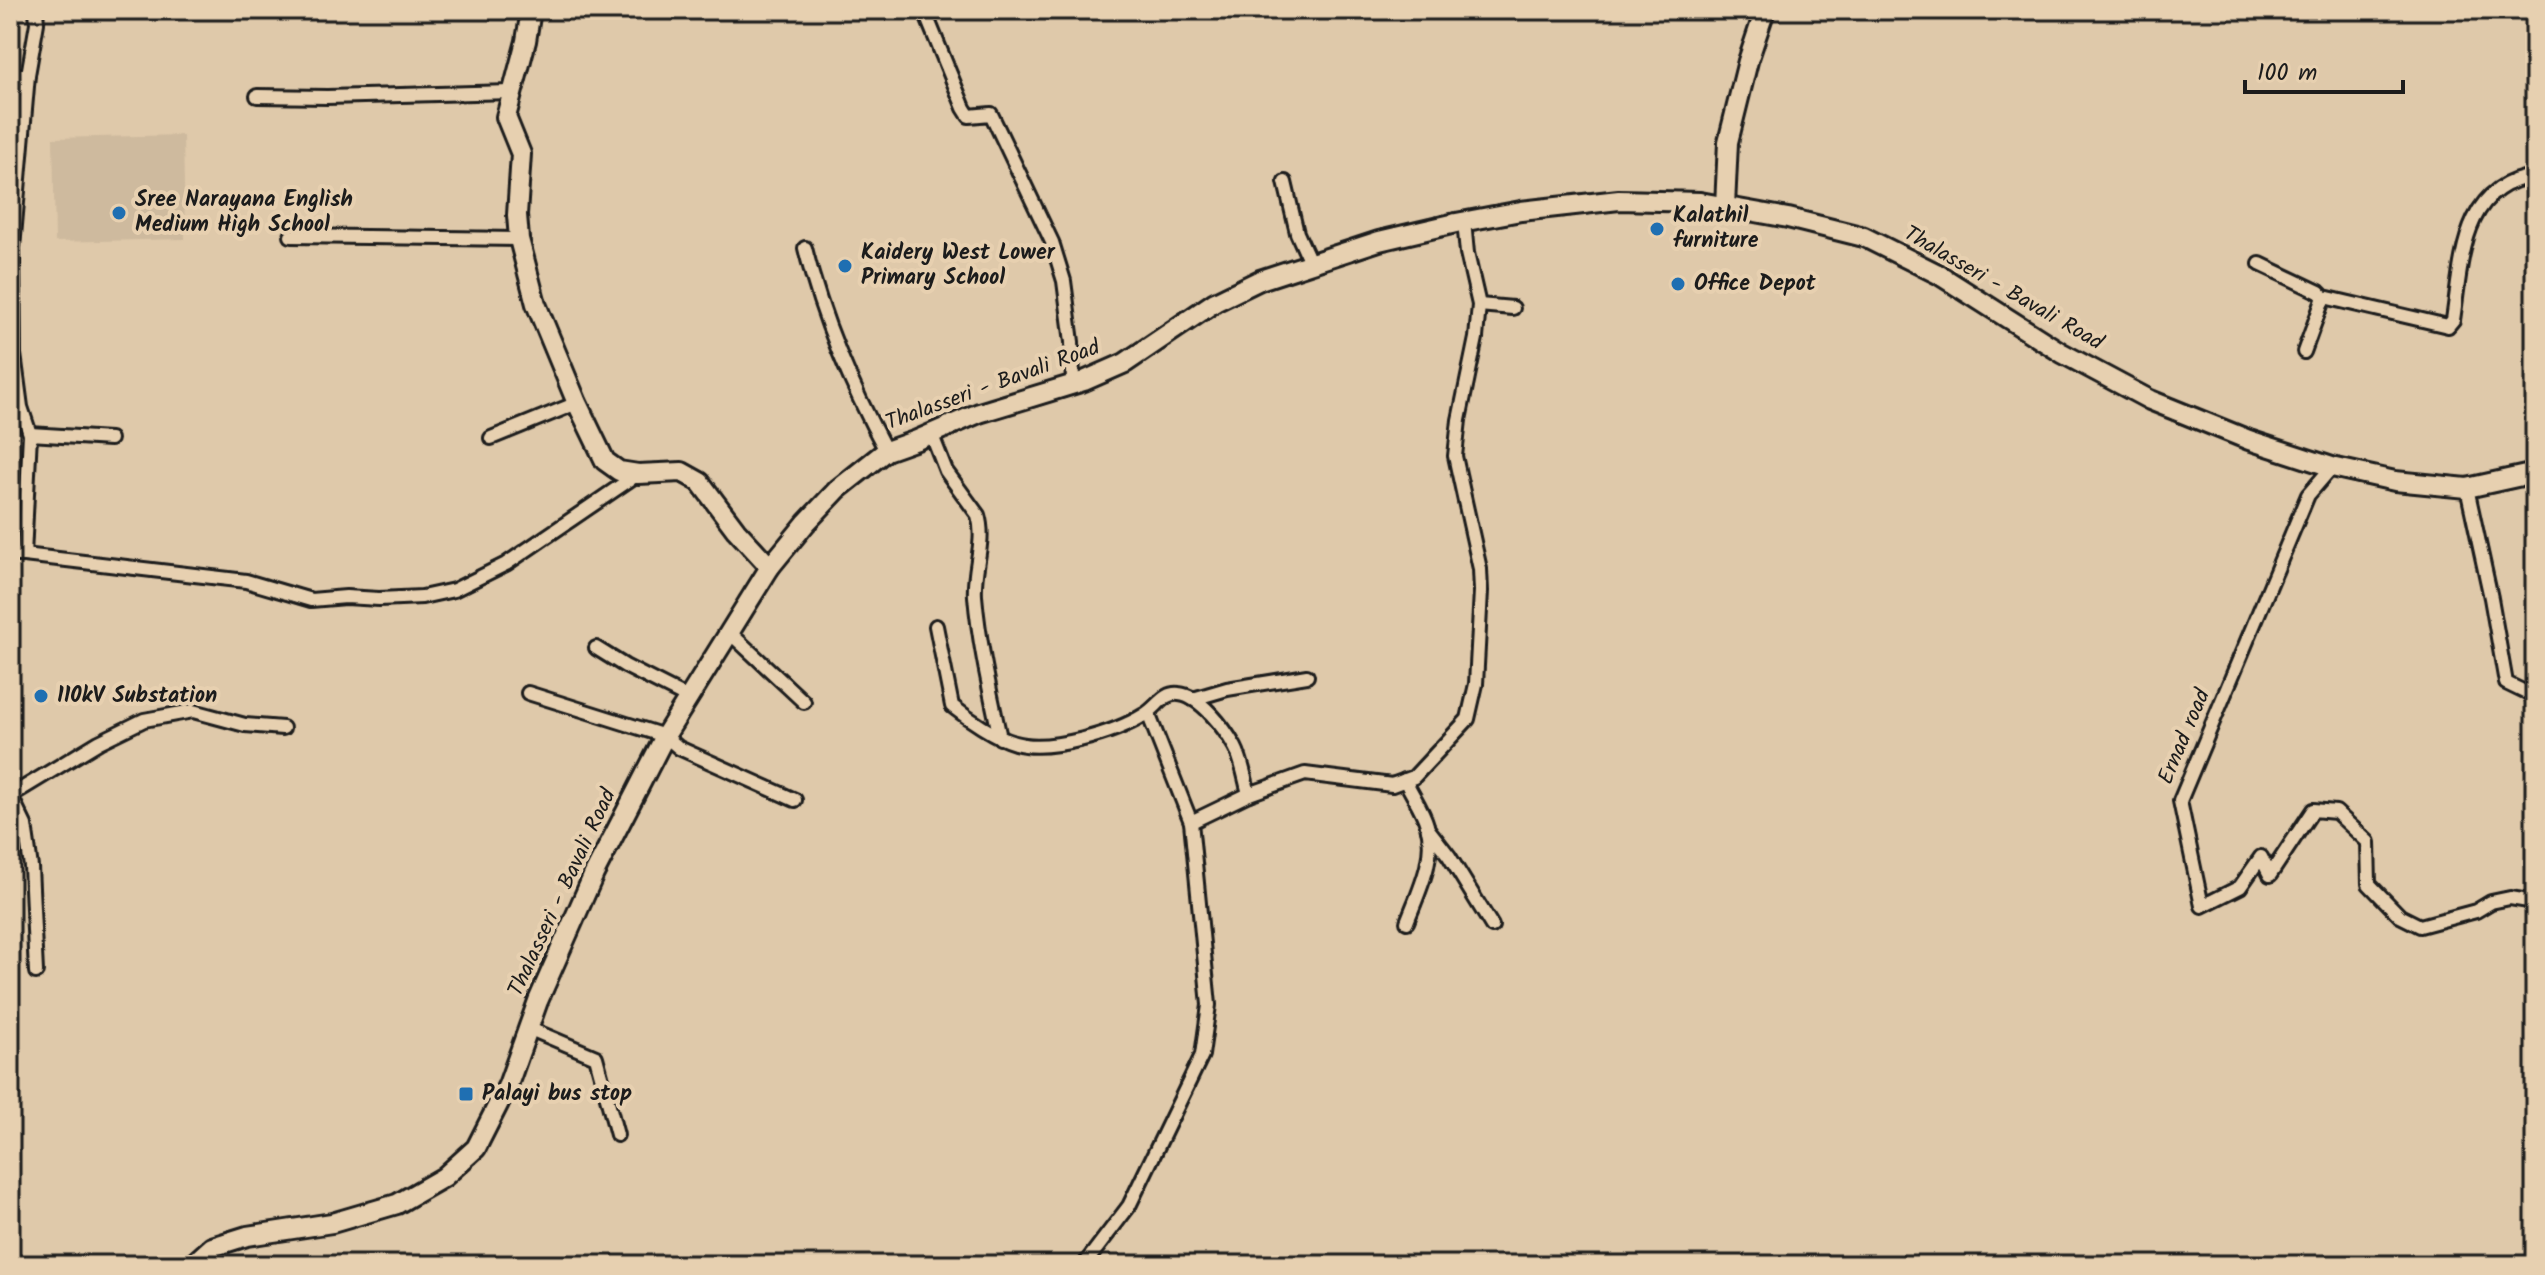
<svg xmlns="http://www.w3.org/2000/svg" width="2545" height="1275" font-family="Kalam,sans-serif">
  <style>
    .built { fill: #ceba9e }
    .lines { fill: none; stroke-linecap: round; stroke-linejoin: round }
    .street-casing { stroke: #1c1c1c; stroke-width: 18 }
    .secondary-casing { stroke: #1c1c1c; stroke-width: 24 }
    .street { stroke: #e7d0b0; stroke-width: 12 }
    .secondary { stroke: #e7d0b0; stroke-width: 18 }
    .poi-dot { fill: #1f6fb2; stroke: #e7d0b0; stroke-width: 3 }
    .labels { text-anchor: middle; dominant-baseline: central; stroke-width: 8; stroke-linejoin: round; paint-order: stroke }
    .poi-label { font-size: 22px; font-weight: bold; fill: #1c1c1c; stroke: #e7d0b0; text-anchor: start }
    .street-label { font-size: 22px; fill: #1c1c1c; stroke: #e7d0b0 }
  </style>
  <rect width="100%" height="100%" fill="#dfc9aa"/>
  <filter id="ink" filterUnits="userSpaceOnUse"><feTurbulence type="fractalNoise" baseFrequency=".0125" numOctaves="2"/><feDisplacementMap in="SourceGraphic" scale="16" xChannelSelector="R" yChannelSelector="G"/><feConvolveMatrix kernelMatrix="1 2 1 2 8 2 1 2 1" color-interpolation-filters="sRGB"/></filter>
  <g filter="url(#ink)">
    <path class="built" d="M183,135l2,104 -130,3 -2,-104z"/>
    <g class="lines">
      <defs>
        <g id="street">
          <path d="M924,10l40,98 5,8 22,-2 61,128 12,39 8,61 1,42"/>
          <path d="M10,75h18"/>
          <path d="M257,96l70,1 184,-5"/>
          <path d="M1285,182l12,51 14,31"/>
          <path d="M291,236l228,3"/>
          <path d="M805,248c18,73 46,137 81,203"/>
          <path d="M2260,264l59,28 5,5 124,29 5,-6c9,-58 8,-135 82,-144"/>
          <path d="M1479,305l34,3"/>
          <path d="M2304,352l20,-55"/>
          <path d="M931,433l15,38 32,44c8,27 -5,53 -3,81 4,47 15,95 25,142"/>
          <path d="M30,434l80,5"/>
          <path d="M491,438l86,-35"/>
          <path d="M2332,467l-24,28 -128,306 22,105 38,-19 21,-30 9,18 43,-65 23,2 32,30 1,42 31,32 20,10 56,-15 15,-9 19,-4 25,4"/>
          <path d="M2467,488l24,110 15,85 29,14"/>
          <path d="M10,555h14l6,-121 -9,-27 -7,-53 -1,-106 15,-173 9,-52 -1,-13"/>
          <path d="M24,555l222,26 65,19 35,-3 33,2 43,-2 32,-7 52,-26 132,-90"/>
          <path d="M936,626l16,80c15,12 44,32 63,37 34,10 100,-10 129,-28 13,-7 19,-23 35,-21 22,2 46,35 56,53 7,13 10,32 14,47l56,-20 87,11 22,-8 54,-58 8,-35 5,-93 -1,-22 -25,-113 4,-36 17,-82 3,-33 -12,-52 -3,-32"/>
          <path d="M729,632l75,70"/>
          <path d="M596,648l29,18 63,32"/>
          <path d="M528,693l137,43 14,12 116,52"/>
          <path d="M1193,699l34,-10 80,-13"/>
          <path d="M1405,780c7,15 18,30 22,45 10,32 -9,68 -20,97"/>
          <path d="M10,796l89,-54 45,-22 49,-9 52,14 38,3"/>
          <path d="M11,796l14,29 6,42 5,105"/>
          <path d="M1191,822l58,-28"/>
          <path d="M1428,829l21,27 43,70"/>
          <path d="M528,1028l68,29 21,78"/>
          <path d="M1084,1265l45,-59 73,-151 7,-50 -18,-183 -43,-109"/>
        </g>
        <g id="secondary">
          <path d="M531,10l-5,31 -20,76 15,37 -4,61 2,24 17,65 41,99 28,58 14,10 19,3 44,-2 18,10 36,48 34,37"/>
          <path d="M1725,206l3,-64 20,-81 17,-51"/>
          <path d="M192,1265l20,-18 35,-11 85,-13 65,-19 47,-27 32,-29 32,-63 30,-84 56,-127 71,-138 105,-169 36,-44 32,-34 48,-38 31,-11 62,-27 105,-32 41,-18 90,-61 45,-22 119,-39 77,-18 65,-12 98,-11 81,2 88,16 76,19 74,37 124,79 88,47 99,40 83,27 63,14 72,7 68,-15"/>
        </g>
      </defs>
      <use href="#street" class="street-casing"/>
      <use href="#secondary" class="secondary-casing"/>
      <use href="#street" class="street"/>
      <use href="#secondary" class="secondary"/>
    </g>
  </g>
  <g class="poi-dot">
    <circle cx="119" cy="213" r="8"/>
    <circle cx="1657" cy="229" r="8"/>
    <circle cx="845" cy="266" r="8"/>
    <circle cx="1678" cy="284" r="8"/>
    <circle cx="41" cy="696" r="8"/>
    <rect x="458" y="1086" width="16" height="16" rx="4"/>
  </g>
  <g class="labels">
    <g class="poi-label">
      <text x="135" y="200">Sree Narayana English<tspan x="135" dy="25">Medium High School</tspan></text>
      <text x="1673" y="216">Kalathil<tspan x="1673" dy="25">furniture</tspan></text>
      <text x="861" y="253">Kaidery West Lower<tspan x="861" dy="25">Primary School</tspan></text>
      <text x="1694" y="284">Office Depot</text>
      <text x="57" y="696">110kV Substation</text>
      <text x="482" y="1094">Palayi bus stop</text>
    </g>
    <g class="street-label">
      <text transform="translate(2003 289) rotate(30)">Thalasseri - Bavali Road</text>
      <text transform="translate(993 386) rotate(-20)">Thalasseri - Bavali Road</text>
      <text transform="translate(2185 737) rotate(-67)">Ernad road</text>
      <text transform="translate(563 893) rotate(-65)">Thalasseri - Bavali Road</text>
    </g>
  </g>
  <rect width="2545" height="1275" fill="none" stroke="#e7d0b0" stroke-width="40"/>
  <rect x="20" y="20" width="2505" height="1235" fill="none" stroke="#1c1c1c" stroke-width="3" filter="url(#ink)"/>
  <path d="M2245 80v12h158v-12" fill="none" stroke="#1c1c1c" stroke-width="4"/>
  <text x="2257" y="80" font-size="24" fill="#1c1c1c" stroke="#e7d0b0" stroke-width="6" paint-order="stroke">100 m</text>
</svg>
